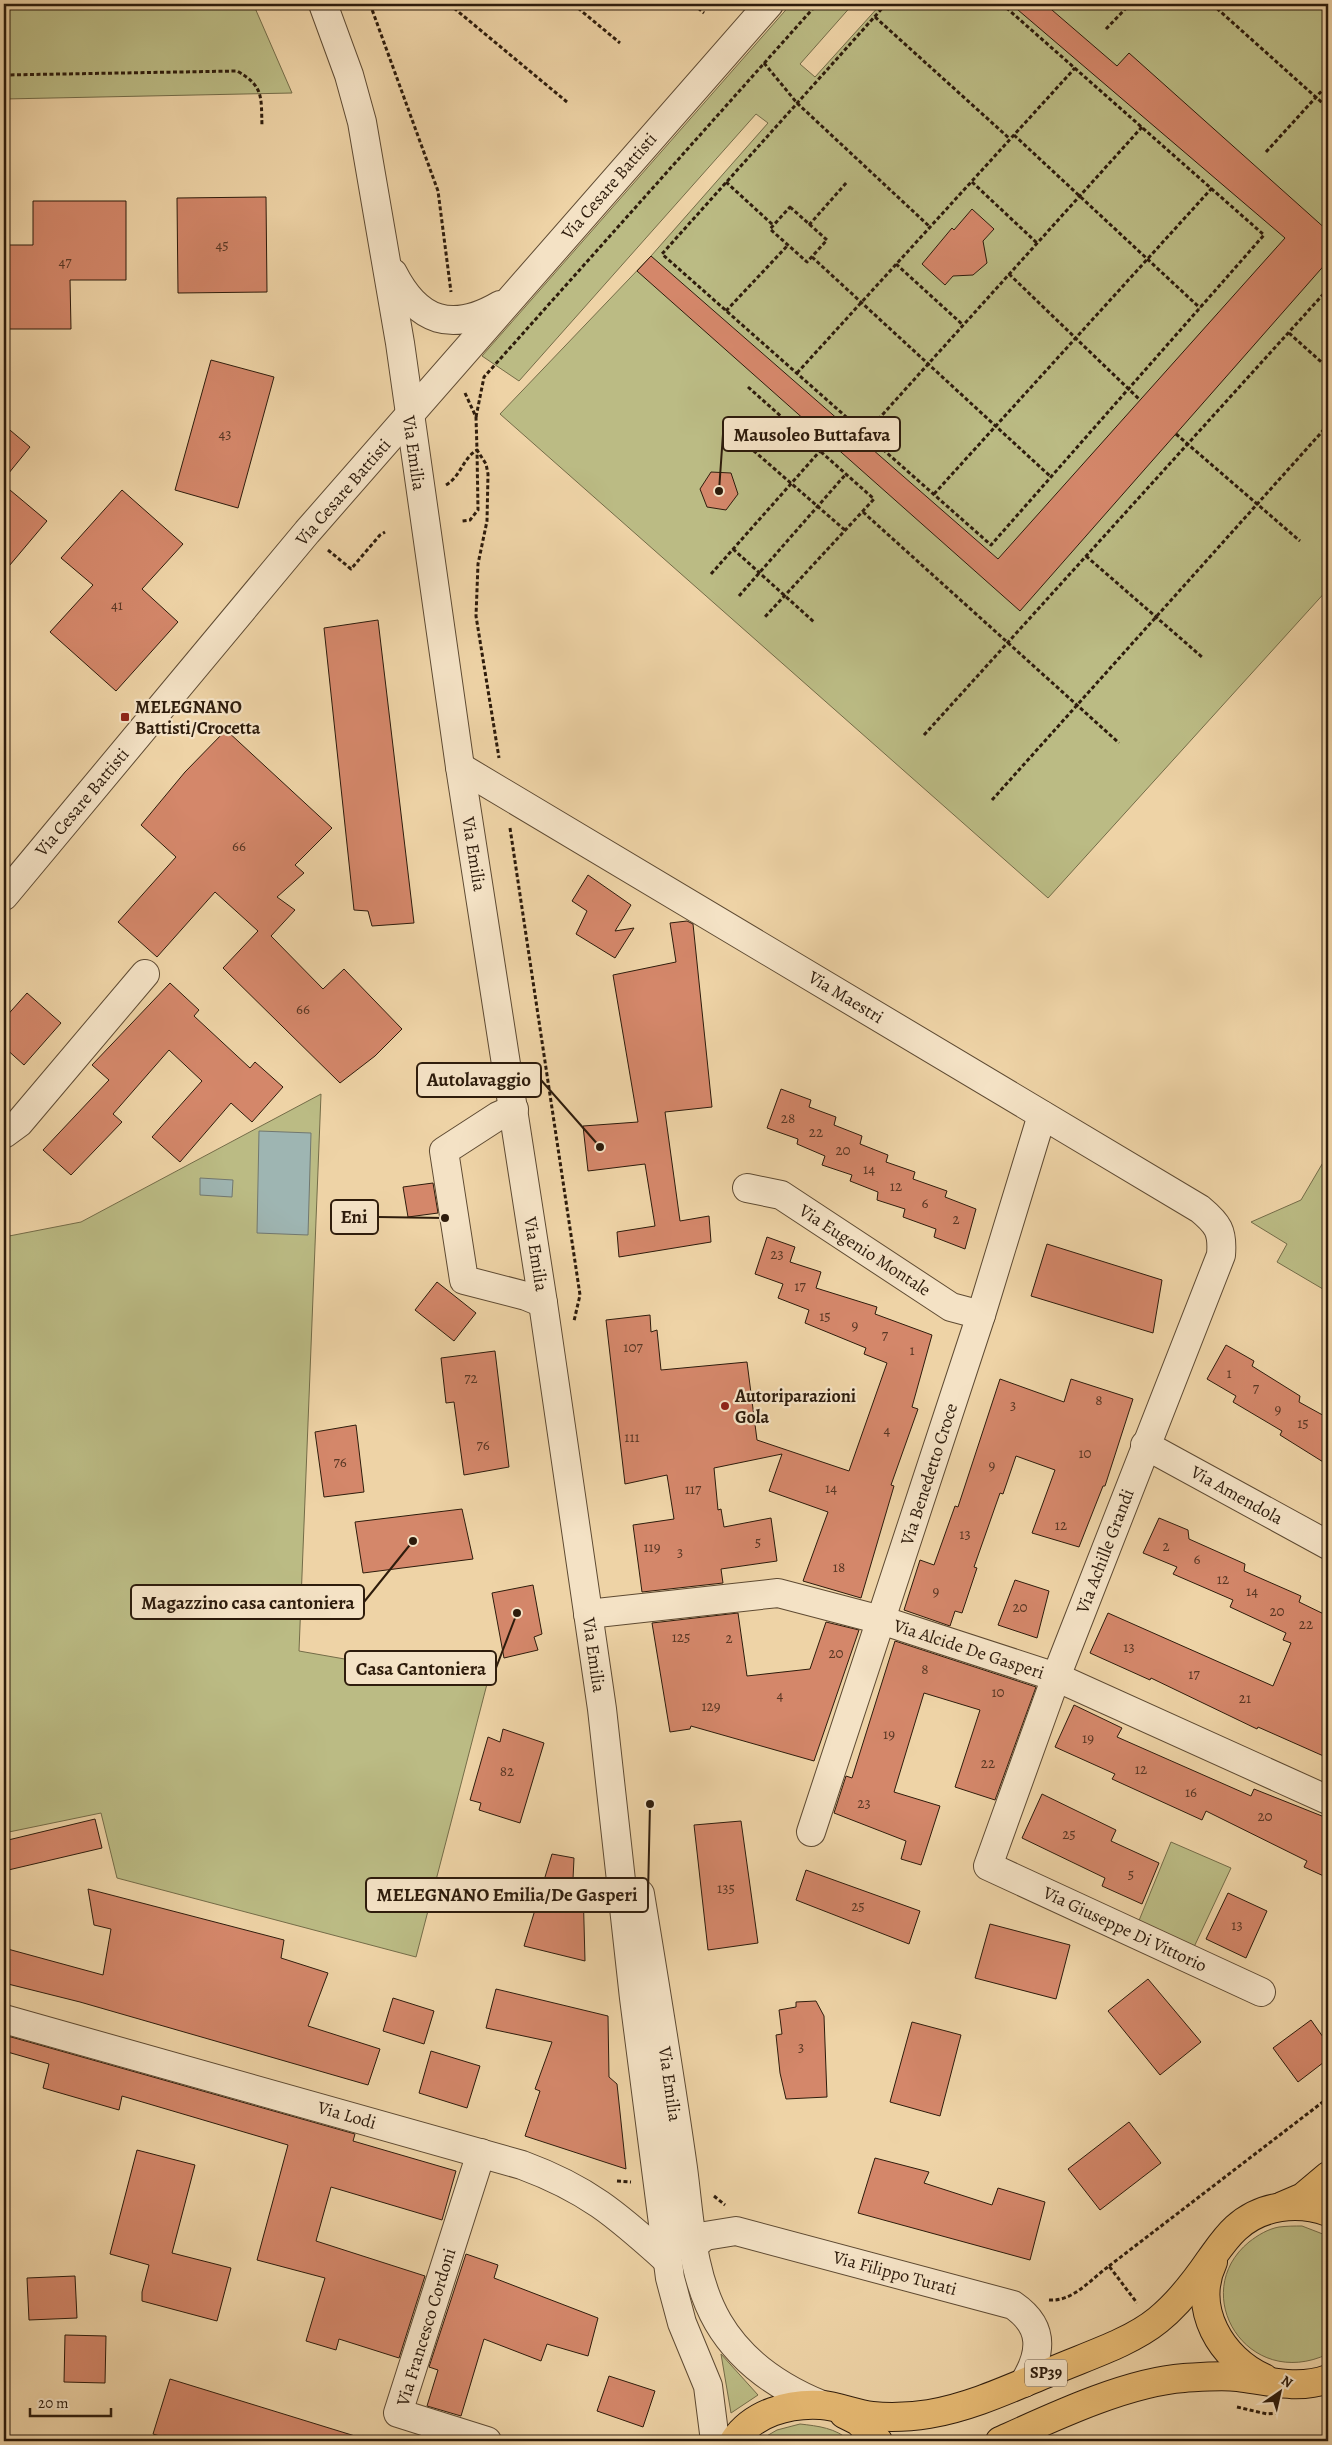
<svg xmlns="http://www.w3.org/2000/svg" width="1332" height="2445" font-family="Alegreya,serif">
  <style>
    .green { fill: #bbbb84; stroke: #746c48 }
    .water { fill: #9eb5b2; stroke: #717870 }
    .building { fill: #d4876a; stroke: #2e1c0c }
    .lines { fill: none; stroke-linecap: round; stroke-linejoin: round }
    .minor-casing { stroke: #5e4a32; stroke-width: 30 }
    .major-casing { stroke: #2e1c0c; stroke-width: 30 }
    .path { stroke: #2e1c0c; stroke-width: 3; stroke-dasharray: 4 2.5; stroke-linecap: butt }
    .minor { stroke: #f4e2c5; stroke-width: 28 }
    .major { stroke: #e7ba73; stroke-width: 28 }
    .poi-dot { fill: #8f2418; stroke: #f4e2c5; stroke-width: 2 }
    .labels { text-anchor: middle; dominant-baseline: central; stroke-width: 4.5; stroke-linejoin: round; paint-order: stroke }
    .number-label { font-size: 15px; fill: #583724 }
    .shield { fill: #f4e2c5; stroke: #695744; stroke-width: 1 }
    .shield-label { font-size: 16px; font-weight: bold; fill: #2e1c0c }
    .street-label { font-size: 18px; fill: #2e1c0c; stroke: #f4e2c5 }
    .poi-label { font-size: 18px; font-weight: bold; fill: #2e1c0c; stroke: #f4e2c5; text-anchor: start }
    .leader { fill: none; stroke: #2e1c0c; stroke-width: 2 }
    .callout-dot { fill: #2e1c0c; stroke: #f4e2c5; stroke-width: 2 }
    .callout { fill: #f4e2c5; stroke: #2e1c0c; stroke-width: 2 }
    .callout-label { font-size: 19px; text-anchor: middle; font-weight: bold; fill: #2e1c0c }
  </style>
  <rect width="100%" height="100%" fill="#eed3a6"/>
  <filter id="stains"><feTurbulence type="fractalNoise" baseFrequency=".004" numOctaves="4"/><feColorMatrix values="0 0 0 0 .2 0 0 0 0 .09 0 0 0 0 .02 0 0 0 .5 -.17"/></filter>
  <radialGradient id="worn" r=".72"><stop offset=".6" stop-color="#630" stop-opacity="0"/><stop offset="1" stop-color="#630" stop-opacity=".3"/></radialGradient>
  <g class="green">
    <path d="M4,4h262l-11,4 37,85 -288,6z"/>
    <path d="M791,4h62l-53,60 15,13 66,-73h447v585l-280,309 -548,-484 151,-158 117,-133 -12,-9 -237,267 -37,-25z"/>
    <path d="M321,1094l-22,557 188,33 -71,273 -299,-79 -16,-65 -97,20v-596l77,-15z"/>
    <path d="M1328,1154v138l-51,-30 10,-18 -36,-22 50,-22z"/>
    <path d="M1171,1842l60,26 -37,79 -56,-24z"/>
    <path d="M1302,2226l26,10v118c-81,38 -141,-61 -79,-112 9,-7 19,-13 30,-15 8,-1 16,-1 23,-1z"/>
    <path d="M721,2354l37,41 -27,18z"/>
    <path d="M800,2424c18,2 36,4 50,17h-92l19,-11z"/>
  </g>
  <g class="water">
    <path d="M259,1131l52,2 -3,102 -51,-2z"/>
    <path d="M200,1178l33,2 -1,17 -32,-2z"/>
  </g>
  <g class="building">
    <path d="M1011,4h34l72,62 12,-13 199,178v30l-308,350 -383,-340 14,-15 347,303 287,-321z"/>
    <path d="M266,197l1,95 -89,1 -1,-95z"/>
    <path d="M33,201h93v79h-56l1,49h-67v-84h29z"/>
    <path d="M972,209l22,20 -11,12 4,22 -14,12 -20,1 -8,9 -23,-21 30,-36 2,2z"/>
    <path d="M211,360l63,17 -36,131 -63,-18z"/>
    <path d="M4,425l26,22 -26,32z"/>
    <path d="M711,472l20,1 7,21 -12,16 -19,-3 -7,-18z"/>
    <path d="M4,485l43,36 -43,51z"/>
    <path d="M122,490l61,54 -41,45 36,33 -62,69 -66,-59 43,-47 -32,-27z"/>
    <path d="M378,620l36,303 -42,3 -4,-15 -14,-1 -30,-282z"/>
    <path d="M226,730l106,98 -37,37 9,8 -27,24 18,13 -24,26 52,53 21,-20 58,60 -27,27 -35,27 -117,-115 35,-37 -43,-39 -58,65 -39,-35 58,-65 -35,-32 44,-53z"/>
    <path d="M588,875l43,30 -16,26 19,-3 -19,30 -39,-24 11,-23 -15,-10z"/>
    <path d="M687,921l6,3 19,183 -47,5 15,109 29,-5 2,26 -92,15 -2,-25 38,-6 -10,-62 -57,7 -5,-45 55,-4 -25,-147 63,-13 -6,-39z"/>
    <path d="M170,983l29,27 -5,6 56,52 5,-6 28,25 -31,35 -21,-19 -51,59 -28,-25 50,-56 -33,-31 -56,64 9,8 -51,53 -28,-25 66,-70 -17,-15z"/>
    <path d="M27,993l34,30 -37,42 -20,-18v-28z"/>
    <path d="M781,1089l30,11 -2,7 27,10 -2,8 28,11 -2,8 28,11 -2,7 29,10 -2,7 34,12 -2,6 31,12 -11,40 -31,-12 2,-8 -33,-12 2,-8 -28,-9 1,-8 -28,-11 2,-6 -30,-10 3,-9 -28,-12 1,-5 -31,-11z"/>
    <path d="M433,1183l5,30 -30,4 -5,-30z"/>
    <path d="M767,1237l28,10 -5,15 31,10 -5,16 61,19 -2,7 57,21 -20,72 6,2 -27,76 3,1 -33,112 -58,-17 25,-69 -59,-21 13,-37 -68,14 4,42 3,-1 3,18 47,-9 6,43 -56,8 2,14 -81,9 -9,-67 41,-6 -7,-44 -42,9 -19,-164 44,-5 1,17 6,-2 4,40 86,-8 10,78 92,31 38,-108 -23,-9 2,-6 -61,-25 4,-13 -31,-12 5,-14 -28,-10z"/>
    <path d="M1047,1244l115,36 -9,53 -122,-37z"/>
    <path d="M437,1282l39,31 -22,28 -39,-31z"/>
    <path d="M1226,1345l28,16 -2,5 48,30 -1,6 29,16v47l-48,-30 2,-4 -49,-29 3,-6 -29,-17z"/>
    <path d="M495,1351l14,116 -45,8 -10,-73 -8,1 -5,-45z"/>
    <path d="M1000,1379l64,23 7,-23 62,20 -28,87h-2l-24,61 -47,-14 23,-63 -39,-14 -13,38 -3,-1 -26,74 3,1 -15,45 -7,-2 -5,15 -46,-16 16,-50 14,5 21,-59 3,1z"/>
    <path d="M356,1425l8,67 -40,5 -9,-65z"/>
    <path d="M462,1509l11,50 -110,14 -8,-51z"/>
    <path d="M1159,1518l29,12 1,9 56,25 -1,7 57,25 -2,6 29,14v142l-70,-31 -1,2 -106,-51 -1,2 -60,-27 18,-40 165,73 18,-43 -8,-3 3,-7 -56,-26 3,-7 -60,-26 4,-7 -34,-14z"/>
    <path d="M1015,1580l34,11 -12,47 -39,-13z"/>
    <path d="M533,1585l9,49 -8,3 4,13 -34,8 -12,-65z"/>
    <path d="M738,1613l9,63 63,-7 16,-47 33,8 -45,131 -123,-35 -1,3 -20,3 -18,-109z"/>
    <path d="M895,1641l141,46 -41,113 -40,-13 25,-77 -56,-17 -30,99 46,14 -19,59 -20,-6 5,-18 -72,-28 12,-37 6,2z"/>
    <path d="M1074,1705l48,23 -5,9 134,59 3,-7 73,29 1,-2v62l-24,-11 3,-6 -101,-50 -4,9 -90,-41 3,-5 -60,-27z"/>
    <path d="M503,1729l41,14 -24,80 -41,-13 2,-7 -11,-3 18,-63 12,5z"/>
    <path d="M1042,1794l74,36 -5,11 48,22 -17,41 -40,-18 3,-8 -83,-40z"/>
    <path d="M95,1819l7,29 -98,23v-30z"/>
    <path d="M741,1821l17,122 -50,7 -14,-125z"/>
    <path d="M552,1854l22,4 -1,21 10,7 2,75 -61,-15z"/>
    <path d="M806,1870l114,41 -11,33 -113,-44z"/>
    <path d="M88,1889l196,51 -3,18 47,15 -20,53 72,23 -12,36 -288,-83 -76,-19v-35l99,27 8,-46 -17,-4z"/>
    <path d="M1228,1893l39,18 -21,47 -40,-19z"/>
    <path d="M990,1924l80,21 -14,54 -81,-21z"/>
    <path d="M1148,1979l53,63 -41,33 -52,-64z"/>
    <path d="M496,1989l112,27 1,61 8,7 9,85 -101,-33 15,-45 -5,-2 17,-47 -66,-14z"/>
    <path d="M393,1998l41,13 -10,33 -41,-13z"/>
    <path d="M816,2001l8,15 3,81 -41,2 -6,-26 -4,-38 6,-1 -3,-24 17,-3v-5z"/>
    <path d="M1311,2020l17,24v15l-30,23 -25,-34z"/>
    <path d="M912,2022l49,13 -21,81 -50,-14z"/>
    <path d="M4,2035l351,99 -2,7 103,30 -14,49 -111,-33 -15,54 109,35 -26,82 -60,-19 -3,11 -30,-9 19,-63 -68,-18 31,-115 -166,-49 -3,14 -76,-22 6,-24 -45,-13z"/>
    <path d="M431,2051l49,15 -13,42 -48,-15z"/>
    <path d="M1129,2122l32,41 -61,47 -32,-41z"/>
    <path d="M137,2150l58,15 -23,88 59,15 -14,53 -75,-20v-9l7,-27 -39,-11z"/>
    <path d="M875,2158l54,14 -5,11 68,22 6,-17 47,14 -15,58 -172,-47z"/>
    <path d="M466,2254l32,11 -4,13 104,40 -10,38 -41,-12 -6,17 -57,-22 -23,77 -34,-10 11,-36 -9,-3z"/>
    <path d="M75,2276l2,42 -48,2 -2,-42z"/>
    <path d="M65,2335l41,1 -1,47 -41,-1z"/>
    <path d="M609,2376l46,15 -12,36 -46,-16z"/>
    <path d="M170,2379l185,57 -1,5h-177l-24,-7z"/>
    <path d="M418,2436l18,5h-20z"/>
  </g>
  <g class="lines">
    <defs>
      <g id="minor">
        <path d="M323,4l26,71 13,47 38,221 60,424 83,536 59,406 32,289 36,280 12,45 26,63 7,55"/>
        <path d="M393,273c25,49 59,60 107,32"/>
        <path d="M460,767l740,442c18,15 23,22 21,46l-165,422 -68,189 273,126"/>
        <path d="M4,896l303,-364 462,-528"/>
        <path d="M514,1109l-16,7 -54,35 20,129 62,16 17,7"/>
        <path d="M4,1134l15,-11 126,-149"/>
        <path d="M747,1188l34,7 170,112 30,8"/>
        <path d="M1145,1445l183,100"/>
        <path d="M588,1614l190,-21 103,27 175,57 272,123"/>
        <path d="M811,1832l170,-517 61,-200"/>
        <path d="M640,1894c15,91 30,182 43,274 7,52 8,107 35,154 24,41 62,66 104,83"/>
        <path d="M4,2019l518,146c65,24 94,49 145,95"/>
        <path d="M481,2153l-83,260 89,28"/>
        <path d="M693,2246l12,-10 31,-5 277,74c32,22 29,48 11,78"/>
      </g>
      <g id="major">
        <path d="M1282,2206l21,-9 25,-21"/>
        <path d="M1213,2262c-22,46 8,97 51,116"/>
        <path d="M844,2414l14,7 20,20"/>
        <path d="M734,2441c19,-28 55,-38 87,-36 17,1 34,9 51,11 19,2 38,1 57,-2 42,-7 82,-26 121,-42 34,-15 80,-29 108,-52 21,-17 37,-38 52,-60 8,-11 16,-23 26,-32 25,-23 62,-27 92,-16"/>
        <path d="M1000,2441c53,-24 127,-59 184,-63 17,-1 36,-3 54,-1 30,4 60,13 90,2"/>
      </g>
    </defs>
    <use href="#minor" class="minor-casing"/>
    <use href="#major" class="major-casing"/>
    <g class="path">
      <path d="M370,4l68,187 13,101"/>
      <path d="M449,4l118,98"/>
      <path d="M573,4l47,39"/>
      <path d="M693,4l11,9"/>
      <path d="M886,4l-224,250 329,291 273,-310 -262,-231"/>
      <path d="M1212,4l116,104"/>
      <path d="M875,17l135,122"/>
      <path d="M1106,29l24,-25"/>
      <path d="M764,63l33,40 133,124"/>
      <path d="M4,75l233,-4c27,15 24,26 25,55"/>
      <path d="M1014,135l186,173"/>
      <path d="M1266,152l62,-68"/>
      <path d="M726,182l47,43"/>
      <path d="M972,182l65,61"/>
      <path d="M790,207l37,33 -20,22 -37,-33z"/>
      <path d="M809,225l38,-43"/>
      <path d="M812,257l239,220"/>
      <path d="M896,264l67,61"/>
      <path d="M1009,274l131,126"/>
      <path d="M726,311l62,-66"/>
      <path d="M1289,333l39,35"/>
      <path d="M797,373l278,-305"/>
      <path d="M748,387l126,112 -110,119"/>
      <path d="M465,393l11,24 1,33 9,14 2,10 -1,47 -9,43 -2,52 23,142"/>
      <path d="M476,417l8,-40 333,-373"/>
      <path d="M724,425l122,106"/>
      <path d="M865,434l277,-307"/>
      <path d="M1176,434l124,107"/>
      <path d="M446,485c15,-9 17,-27 31,-35l1,60 -8,10 -8,1"/>
      <path d="M934,494l278,-306"/>
      <path d="M863,512l256,231"/>
      <path d="M733,549l81,73"/>
      <path d="M328,550l23,19 29,-34 5,-3"/>
      <path d="M1086,556l116,101"/>
      <path d="M711,574l109,-123"/>
      <path d="M739,596l107,-122"/>
      <path d="M924,735l404,-446"/>
      <path d="M992,800l336,-375"/>
      <path d="M510,828l70,467 -6,26"/>
      <path d="M617,2181l14,1"/>
      <path d="M714,2196l11,9"/>
      <path d="M1109,2266l219,-168"/>
      <path d="M1049,2300c24,2 42,-21 60,-34l28,37"/>
      <path d="M1237,2407l30,7 11,-1"/>
    </g>
    <use href="#minor" class="minor"/>
    <use href="#major" class="major"/>
  </g>
  <g class="poi-dot">
    <rect x="120" y="712" width="10" height="10" rx="2.5"/>
    <circle cx="725" cy="1406" r="5"/>
  </g>
  <g class="labels">
    <g class="number-label">
      <text x="222" y="245">45</text>
      <text x="65" y="262">47</text>
      <text x="225" y="434">43</text>
      <text x="117" y="605">41</text>
      <text x="239" y="846">66</text>
      <text x="303" y="1009">66</text>
      <text x="788" y="1118">28</text>
      <text x="816" y="1132">22</text>
      <text x="843" y="1150">20</text>
      <text x="869" y="1169">14</text>
      <text x="896" y="1186">12</text>
      <text x="925" y="1203">6</text>
      <text x="956" y="1219">2</text>
      <text x="777" y="1254">23</text>
      <text x="800" y="1286">17</text>
      <text x="825" y="1316">15</text>
      <text x="855" y="1325">9</text>
      <text x="885" y="1335">7</text>
      <text x="633" y="1347">107</text>
      <text x="912" y="1350">1</text>
      <text x="1229" y="1373">1</text>
      <text x="471" y="1378">72</text>
      <text x="1256" y="1388">7</text>
      <text x="1099" y="1400">8</text>
      <text x="1013" y="1405">3</text>
      <text x="1278" y="1409">9</text>
      <text x="1303" y="1423">15</text>
      <text x="887" y="1430">4</text>
      <text x="632" y="1437">111</text>
      <text x="483" y="1445">76</text>
      <text x="1085" y="1453">10</text>
      <text x="340" y="1462">76</text>
      <text x="992" y="1465">9</text>
      <text x="831" y="1488">14</text>
      <text x="693" y="1489">117</text>
      <text x="1061" y="1525">12</text>
      <text x="965" y="1534">13</text>
      <text x="758" y="1542">5</text>
      <text x="1166" y="1546">2</text>
      <text x="652" y="1547">119</text>
      <text x="680" y="1552">3</text>
      <text x="1197" y="1559">6</text>
      <text x="839" y="1567">18</text>
      <text x="1223" y="1579">12</text>
      <text x="936" y="1591">9</text>
      <text x="1252" y="1591">14</text>
      <text x="1020" y="1607">20</text>
      <text x="1277" y="1611">20</text>
      <text x="1306" y="1624">22</text>
      <text x="681" y="1637">125</text>
      <text x="729" y="1638">2</text>
      <text x="1129" y="1647">13</text>
      <text x="836" y="1653">20</text>
      <text x="925" y="1669">8</text>
      <text x="1194" y="1674">17</text>
      <text x="998" y="1692">10</text>
      <text x="780" y="1695">4</text>
      <text x="1245" y="1698">21</text>
      <text x="711" y="1706">129</text>
      <text x="889" y="1734">19</text>
      <text x="1088" y="1738">19</text>
      <text x="988" y="1763">22</text>
      <text x="1141" y="1769">12</text>
      <text x="507" y="1771">82</text>
      <text x="1191" y="1792">16</text>
      <text x="864" y="1803">23</text>
      <text x="1265" y="1816">20</text>
      <text x="1069" y="1834">25</text>
      <text x="1131" y="1874">5</text>
      <text x="726" y="1888">135</text>
      <text x="858" y="1906">25</text>
      <text x="1237" y="1925">13</text>
      <text x="801" y="2047">3</text>
    </g>
    <rect class="shield" x="1025" y="2359.5" width="42" height="27" rx="4"/>
    <g class="shield-label">
      <text x="1046" y="2373">SP39</text>
    </g>
    <g class="street-label">
      <text transform="translate(609 186) rotate(-49)">Via Cesare Battisti</text>
      <text transform="translate(414 453) rotate(82)">Via Emilia</text>
      <text transform="translate(343 492) rotate(-49)">Via Cesare Battisti</text>
      <text transform="translate(82 802) rotate(-50)">Via Cesare Battisti</text>
      <text transform="translate(474 854) rotate(81)">Via Emilia</text>
      <text transform="translate(846 997) rotate(31)">Via Maestri</text>
      <text transform="translate(865 1250) rotate(33)">Via Eugenio Montale</text>
      <text transform="translate(536 1254) rotate(81)">Via Emilia</text>
      <text transform="translate(929 1474) rotate(-72)">Via Benedetto Croce</text>
      <text transform="translate(1237 1495) rotate(29)">Via Amendola</text>
      <text transform="translate(1105 1551) rotate(-69)">Via Achille Grandi</text>
      <text transform="translate(969 1649) rotate(18)">Via Alcide De Gasperi</text>
      <text transform="translate(594 1655) rotate(82)">Via Emilia</text>
      <text transform="translate(1125 1929) rotate(25)">Via Giuseppe Di Vittorio</text>
      <text transform="translate(670 2084) rotate(82)">Via Emilia</text>
      <text transform="translate(347 2115) rotate(16)">Via Lodi</text>
      <text transform="translate(895 2273) rotate(15)">Via Filippo Turati</text>
      <text transform="translate(426 2327) rotate(-73)">Via Francesco Cordoni</text>
    </g>
    <g class="poi-label">
      <text x="135" y="707">MELEGNANO<tspan x="135" dy="21">Battisti/Crocetta</tspan></text>
      <text x="735" y="1396">Autoriparazioni<tspan x="735" dy="21">Gola</tspan></text>
    </g>
  </g>
  <path class="leader" d="M719 491L723 434M600 1147L541 1080M445 1218L378 1217M413 1541L364 1602M517 1613L496 1668M650 1804L648 1895"/>
  <g class="callout-dot">
    <circle cx="719" cy="491" r="5"/>
    <circle cx="600" cy="1147" r="5"/>
    <circle cx="445" cy="1218" r="5"/>
    <circle cx="413" cy="1541" r="5"/>
    <circle cx="517" cy="1613" r="5"/>
    <circle cx="650" cy="1804" r="5"/>
  </g>
  <g class="callout">
    <rect x="723" y="417" width="177" height="34" rx="5"/>
    <rect x="417" y="1063" width="124" height="34" rx="5"/>
    <rect x="331" y="1200" width="47" height="34" rx="5"/>
    <rect x="131" y="1585" width="233" height="34" rx="5"/>
    <rect x="345" y="1651" width="151" height="34" rx="5"/>
    <rect x="366" y="1878" width="282" height="34" rx="5"/>
  </g>
  <g class="callout-label">
    <text x="812" y="441">Mausoleo Buttafava</text>
    <text x="479" y="1086">Autolavaggio</text>
    <text x="354" y="1223">Eni</text>
    <text x="248" y="1609">Magazzino casa cantoniera</text>
    <text x="421" y="1675">Casa Cantoniera</text>
    <text x="507" y="1901">MELEGNANO Emilia/De Gasperi</text>
  </g>
  <rect width="1332" height="2445" fill="none" stroke="#eed3a6" stroke-width="20"/>
  <rect x="5" y="5" width="1322" height="2435" fill="none" stroke="#2e1c0c" stroke-width="2.5"/>
  <rect x="10" y="10" width="1312" height="2425" fill="none" stroke="#2e1c0c"/>
  <g transform="translate(1280 2392) rotate(34)" stroke="#f4e2c5" stroke-width="4" paint-order="stroke">
  <path d="M0-4L9 19L0 12L-9 19Z" fill="#2e1c0c"/>
  <text y="-8" font-size="14" font-weight="bold" text-anchor="middle" fill="#2e1c0c">N</text>
  </g>
  <path d="M30 2408v8h81v-8" fill="none" stroke="#2e1c0c" stroke-width="2.5"/>
  <text x="38" y="2408" font-size="15" fill="#2e1c0c" stroke="#f4e2c5" stroke-width="4" paint-order="stroke">20 m</text>
  <rect width="100%" height="100%" filter="url(#stains)"/>
  <rect width="100%" height="100%" fill="url(#worn)"/>
</svg>
